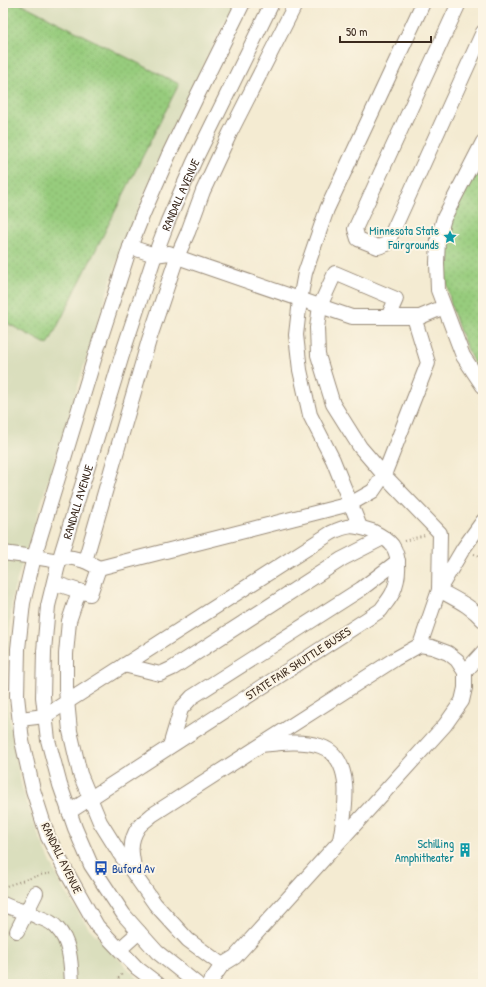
<svg xmlns="http://www.w3.org/2000/svg" width="486" height="987" font-family="'Patrick Hand',sans-serif">
  <style>
    .built { fill: #dadebd }
    .grass { fill: url(#grass-dots); stroke: #697b4e }
    .lines { fill: none; stroke-linecap: round; stroke-linejoin: round }
    .minor-casing { stroke: #988a78; stroke-width: 16 }
    .path { stroke: #988a78; stroke-width: 2; stroke-dasharray: 1 3; stroke-linecap: butt }
    .minor { stroke: #fff; stroke-width: 14 }
    .labels { text-anchor: middle; dominant-baseline: central; stroke-width: 4; stroke-linejoin: round; paint-order: stroke }
    .street-label { font-size: 12px; fill: #3b2a1e; stroke: #fcf5e5 }
    .culture-label { font-size: 12px; fill: #0d838f; stroke: #fcf5e5; text-anchor: end }
    .transit-label { font-size: 12px; fill: #164399; stroke: #fcf5e5; text-anchor: start }
  </style>
  <defs>
    <pattern id="grass-dots" width="8" height="8" patternUnits="userSpaceOnUse"><rect width="8" height="8" fill="#97cc7d"/><path d="M2 2h.1M6 6h.1" fill="none" stroke="#83af6c" stroke-width="1.8" stroke-linecap="round"/></pattern>
  </defs>
  <rect width="100%" height="100%" fill="#fcf5e5"/>
  <filter id="ink" filterUnits="userSpaceOnUse"><feTurbulence type="fractalNoise" baseFrequency=".025" numOctaves="2"/><feDisplacementMap in="SourceGraphic" scale="8" xChannelSelector="R" yChannelSelector="G"/><feConvolveMatrix kernelMatrix="1 2 1 2 8 2 1 2 1" color-interpolation-filters="sRGB"/></filter>
  <filter id="wash" filterUnits="userSpaceOnUse"><feTurbulence type="fractalNoise" baseFrequency=".012" numOctaves="4" result="noise"/><feDisplacementMap in="SourceGraphic" scale="16" xChannelSelector="R" yChannelSelector="G"/><feGaussianBlur stdDeviation="0.9" result="paint"/><feColorMatrix in="noise" values="0 0 0 0 0 0 0 0 0 0 0 0 0 0 0 0 0 1.4 0 .05"/><feComposite in="paint" operator="in"/></filter>
  <g filter="url(#wash)">
    <rect width="100%" height="100%" fill="#f4ebd2"/>
    <path class="built" d="M3,3h231l-63,127 -54,131 -104,332 -4,45 -3,49 6,50 10,51 17,48 24,53 25,38 55,57h-140z"/>
    <g class="grass">
      <path d="M3,3h17l159,81 -131,261 -45,-24z"/>
      <path d="M483,157v218l-10,-13 -13,-30 -9,-26 -7,-37 2,-28 6,-23z"/>
    </g>
  </g>
  <g filter="url(#ink)">
    <g class="lines">
      <defs>
        <g id="minor">
          <path d="M459,3l-104,226 3,10 20,8 9,-3 96,-212"/>
          <path d="M483,142l-39,76 -6,21 -1,24 1,27 25,66 20,30"/>
          <path d="M130,247l25,8 14,-2 8,4 175,60h68l24,-10"/>
          <path d="M388,317l8,-18 -61,-26 -15,33 -3,22 1,27 15,49 27,43 24,28 44,-112 -14,-46"/>
          <path d="M360,527l-27,-67 -23,-45 -10,-45 -4,-35 4,-35 5,-27 22,-64 96,-206"/>
          <path d="M3,553l31,4 25,4"/>
          <path d="M61,557l12,1 12,3"/>
          <path d="M99,568l251,-64 23,-13 11,-16 56,58 -1,57"/>
          <path d="M54,583l25,8"/>
          <path d="M440,588l23,-39 20,-28"/>
          <path d="M420,645l19,-55c16,9 32,16 44,30"/>
          <path d="M124,665l36,9 13,-6 169,-109 41,-21"/>
          <path d="M465,672l18,-20"/>
          <path d="M20,719l25,-3 286,-183c18,-9 21,-8 41,-2 6,3 16,9 20,14 9,13 7,34 1,47 -3,7 -9,13 -12,18l-312,202"/>
          <path d="M262,745c18,-2 40,-5 58,1 36,12 25,66 20,94"/>
          <path d="M170,746l11,-37 11,-12 169,-108 37,-28"/>
          <path d="M135,872c-3,-16 -7,-29 3,-44 3,-5 10,-9 14,-13l243,-156 25,-14 12,2 16,6 9,7 8,12v16l-3,13 -17,24 -210,232 -13,8 -13,19"/>
          <path d="M3,904c11,6 24,7 35,13 6,2 15,6 19,11 14,14 14,38 15,56"/>
          <path d="M17,931l19,-38"/>
          <path d="M120,949l19,-17"/>
          <path d="M222,965l-34,-25 -33,-36 -35,-50 -20,-32 -20,-48 -10,-43 -4,-41v-36l3,-33 10,-30 11,3 9,-26 -14,-7 64,-221 28,-83 11,-25 15,-41 27,-58 66,-130"/>
          <path d="M158,984l-21,-16 -40,-42 -31,-55 -18,-34 -15,-47 -11,-49 -5,-45 1,-47 5,-46 11,-46 65,-214 31,-96 13,-33 27,-62 26,-54 47,-95"/>
          <path id="s1" d="M197,984l-40,-32 -18,-20 -15,-17 -33,-50 -16,-37 -15,-43 -12,-45 -5,-43 1,-46 4,-45 11,-45 64,-209 32,-97 13,-34 26,-59 78,-159"/>
        </g>
      </defs>
      <use href="#minor" class="minor-casing"/>
      <g class="path">
        <path d="M404,541l21,-6"/>
        <path d="M474,554l9,3"/>
        <path d="M3,887l37,-12 13,-2"/>
        <path d="M113,984l10,-11"/>
      </g>
      <use href="#minor" class="minor"/>
    </g>
  </g>
  <defs>
    <symbol id="sight-bare" viewBox="-9 -9 18 18"><path d="M0-6L1.8-2.2L6-1.7L2.9 1.2L3.7 5.4L0 3.3L-3.7 5.4L-2.9 1.2L-6-1.7L-1.8-2.2Z" fill="#0f9aa8" stroke="#fcf5e5" stroke-width="2.5" paint-order="stroke"/></symbol>
    <symbol id="building-bare" viewBox="-9 -9 18 18"><path d="M-4-6H4V6H1V3H-1V6H-4ZM-2.5-4.3h1.7v1.8h-1.7ZM.8-4.3h1.7v1.8H.8ZM-2.5-1h1.7V.8h-1.7ZM.8-1h1.7V.8H.8Z" fill="#0f9aa8" stroke="#fcf5e5" stroke-width="2.5" paint-order="stroke"/></symbol>
    <symbol id="bus-bare" viewBox="-9 -9 18 18"><path d="M-5-6H5V4H4V6H2V4H-2V6H-4V4H-5ZM-3.5-4V0h7V-4ZM-3.5 1.2v1.5H-2V1.2ZM2 1.2v1.5H3.5V1.2Z" fill="#1a4fb4" stroke="#fcf5e5" stroke-width="2.5" paint-order="stroke"/></symbol>
  </defs>
  <g fill-rule="evenodd">
    <use href="#sight-bare" x="440" y="227" width="20" height="20"/>
    <use href="#building-bare" x="455" y="840" width="20" height="20"/>
    <use href="#bus-bare" x="91" y="858" width="20" height="20"/>
  </g>
  <g class="labels">
    <g class="street-label">
      <text stroke="none"><textPath href="#s1" startOffset="860">RANDALL AVENUE</textPath></text>
      <text stroke="none"><textPath href="#s1" startOffset="536">RANDALL AVENUE</textPath></text>
      <text transform="translate(298 663) rotate(-33)">STATE FAIR SHUTTLE BUSES</text>
      <text transform="translate(62 858) rotate(64)">RANDALL AVENUE</text>
    </g>
    <g class="culture-label">
      <text x="439" y="230">Minnesota State<tspan x="439" dy="14">Fairgrounds</tspan></text>
      <text x="454" y="843">Schilling<tspan x="454" dy="14">Amphitheater</tspan></text>
    </g>
    <g class="transit-label">
      <text x="112" y="868">Buford Av</text>
    </g>
  </g>
  <rect width="486" height="987" fill="none" stroke="#fcf5e5" stroke-width="16"/>
  <path d="M340 36v6h91v-6" fill="none" stroke="#3b2a1e" stroke-width="2"/>
  <text x="346" y="36" font-size="12" fill="#3b2a1e" stroke="#fcf5e5" stroke-width="3" paint-order="stroke">50 m</text>
</svg>
